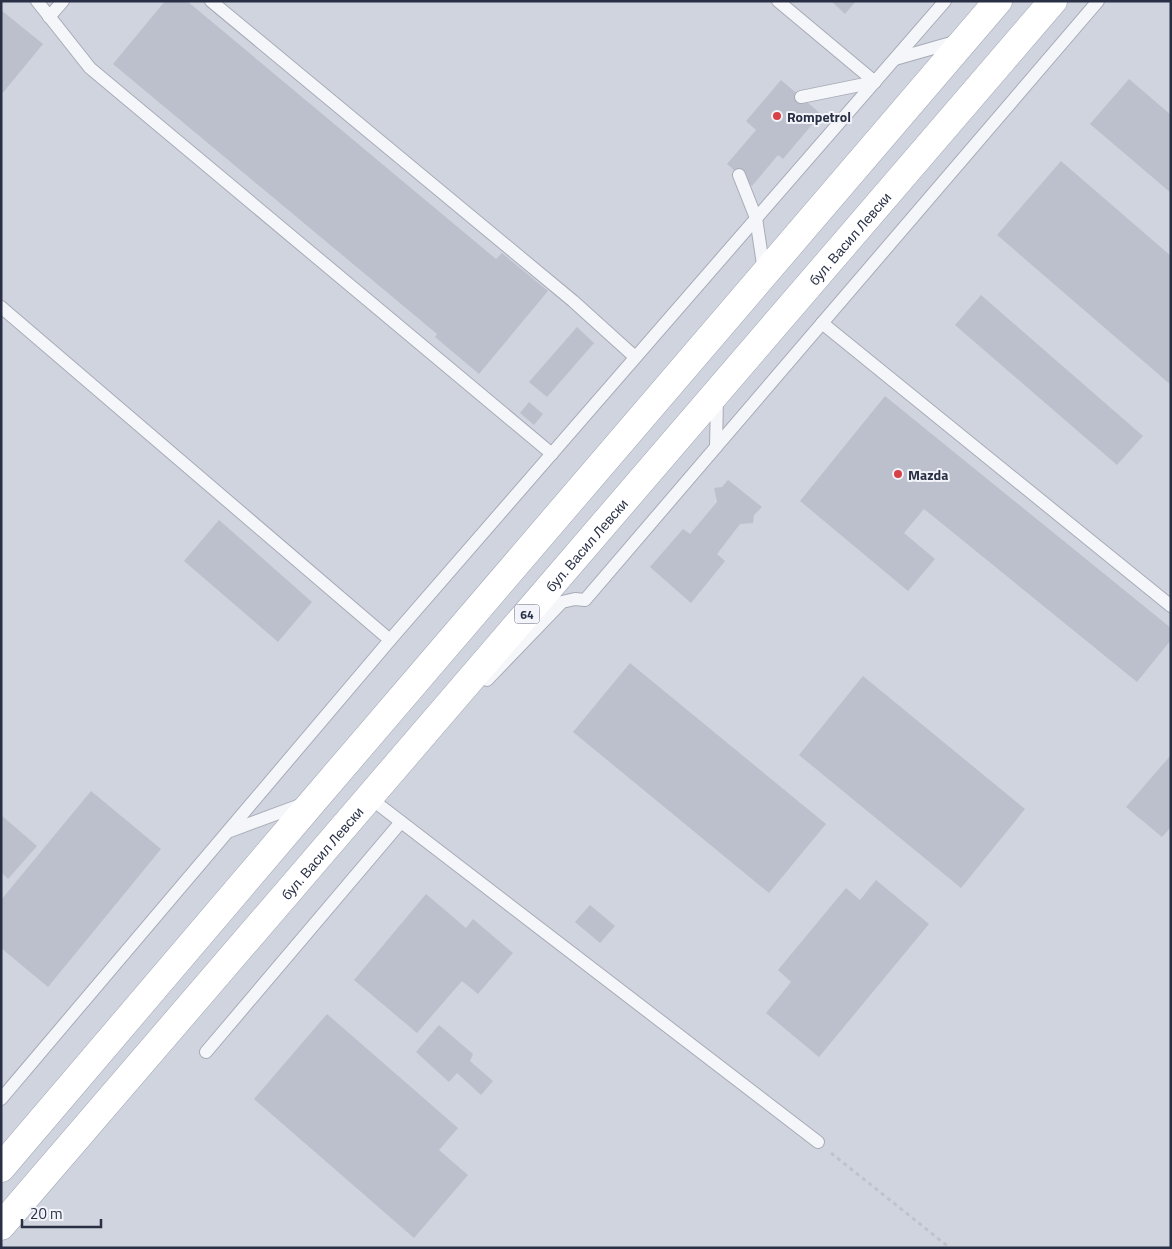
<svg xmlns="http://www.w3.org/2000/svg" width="1172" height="1249" font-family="'Titillium Web',sans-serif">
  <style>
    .built { fill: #d0d4de }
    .building { fill: #bcc0cc }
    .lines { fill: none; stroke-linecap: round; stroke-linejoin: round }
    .lane-casing { stroke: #a7abb7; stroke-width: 14 }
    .primary-casing { stroke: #a1a8b8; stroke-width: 29 }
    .path { stroke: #c0c3ca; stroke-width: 3; stroke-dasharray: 4 4; stroke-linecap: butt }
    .lane { stroke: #f5f6f9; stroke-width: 12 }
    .primary { stroke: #fff; stroke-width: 28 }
    .poi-dot { fill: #d74147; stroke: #f2f4f9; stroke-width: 2 }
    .labels { text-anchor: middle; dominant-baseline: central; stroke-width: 4; stroke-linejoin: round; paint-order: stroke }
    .shield { fill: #f2f4f9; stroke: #656b7b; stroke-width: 1 }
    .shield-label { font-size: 12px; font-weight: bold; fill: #293045 }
    .poi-label { font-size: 14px; font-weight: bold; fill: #293045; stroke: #f2f4f9; text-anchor: start }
    .street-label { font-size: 14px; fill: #293045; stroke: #f2f4f9 }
  </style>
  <rect width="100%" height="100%" fill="#e2e5ec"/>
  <rect class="built" x="1" y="1" width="1170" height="1247"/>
  <g class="building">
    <path d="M165,1h22l309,258 6,-6 46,38 -69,83 -44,-37 2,-3 -324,-270z"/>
    <path d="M831,1h25l-11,13z"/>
    <path d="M1,10l42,34 -42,51z"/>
    <path d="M1129,79l42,36v78l-81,-69z"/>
    <path d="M781,80l40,34 -38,45 -5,-4 -26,31 -25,-22 29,-34 -10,-9z"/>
    <path d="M1061,161l110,95v129l-174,-150z"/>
    <path d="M981,295l162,141 -26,29 -162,-140z"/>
    <path d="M577,327l17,16 -47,54 -18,-15z"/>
    <path d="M885,396l286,232v12l-34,42 -213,-173 -20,24 31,26 -27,32 -108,-90z"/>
    <path d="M529,402l14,12 -9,11 -14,-12z"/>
    <path d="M728,480l34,27 -8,8 -1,8 -13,1 -23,30 8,7 -34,42 -41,-36 33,-38 7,5 27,-32 -3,-14 8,-1z"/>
    <path d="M219,520l93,82 -34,40 -94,-81z"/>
    <path d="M630,663l196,161 -57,69 -196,-161z"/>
    <path d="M863,676l162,133 -64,79 -162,-133z"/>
    <path d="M1171,755v72l-9,10 -36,-30z"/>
    <path d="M91,791l70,58 -113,138 -47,-39v-48z"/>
    <path d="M1,815l36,31 -29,33 -7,-7z"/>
    <path d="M876,880l53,44 -110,133 -53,-44 25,-31 -13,-12 68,-82 14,12z"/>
    <path d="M426,894l40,34 7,-9 40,34 -35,41 -16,-13 -45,52 -63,-53z"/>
    <path d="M590,905l25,21 -15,17 -25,-21z"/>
    <path d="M327,1014l131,114 -19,22 29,25 -54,63 -160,-139z"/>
    <path d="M439,1025l34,29 -3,7 23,20 -12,14 -24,-22 -8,9 -33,-30z"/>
  </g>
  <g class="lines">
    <defs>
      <g id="lane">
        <path d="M37,1l53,67 462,386"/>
        <path d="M211,1l362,300 62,56"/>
        <path d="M778,1l97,81"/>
        <path d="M49,17l14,-16"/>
        <path d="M895,59l63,-18"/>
        <path d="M801,97l74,-15"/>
        <path d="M739,175l17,43 8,53"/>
        <path d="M1,307l389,333"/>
        <path d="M822,323l349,283"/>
        <path d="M716,447l1,-50"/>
        <path d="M487,680l75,-78 13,-3 10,1 513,-599"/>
        <path d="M370,798l448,344"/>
        <path d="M230,831l73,-27"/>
        <path d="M206,1052l195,-230"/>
        <path d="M1,1099l389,-459 555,-639"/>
      </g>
      <g id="primary">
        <path d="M1,1168l314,-369 683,-798"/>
        <path id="s1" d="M1,1226l1052,-1225"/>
      </g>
    </defs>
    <use href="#lane" class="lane-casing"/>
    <use href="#primary" class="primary-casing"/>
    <path class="path" d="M831,1153l119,95"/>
    <use href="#lane" class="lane"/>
    <use href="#primary" class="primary"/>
  </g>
  <g class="poi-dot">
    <circle cx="777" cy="116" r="5"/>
    <circle cx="898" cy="474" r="5"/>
  </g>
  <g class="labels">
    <rect class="shield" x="514.5" y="604.5" width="25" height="19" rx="4"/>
    <g class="shield-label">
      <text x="527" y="614">64</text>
    </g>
    <g class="poi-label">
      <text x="787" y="116">Rompetrol</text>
      <text x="908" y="474">Mazda</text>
    </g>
    <g class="street-label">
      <text stroke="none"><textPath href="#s1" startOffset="1302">бул. Васил Левски</textPath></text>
      <text stroke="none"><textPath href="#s1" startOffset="898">бул. Васил Левски</textPath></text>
      <text stroke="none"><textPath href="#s1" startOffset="492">бул. Васил Левски</textPath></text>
    </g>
  </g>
  <rect width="1172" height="1249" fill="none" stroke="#293045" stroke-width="5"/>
  <path d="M22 1219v8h79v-8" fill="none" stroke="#293045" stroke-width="2.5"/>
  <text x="30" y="1219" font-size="15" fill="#293045" stroke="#f2f4f9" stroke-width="4" paint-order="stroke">20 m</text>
</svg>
